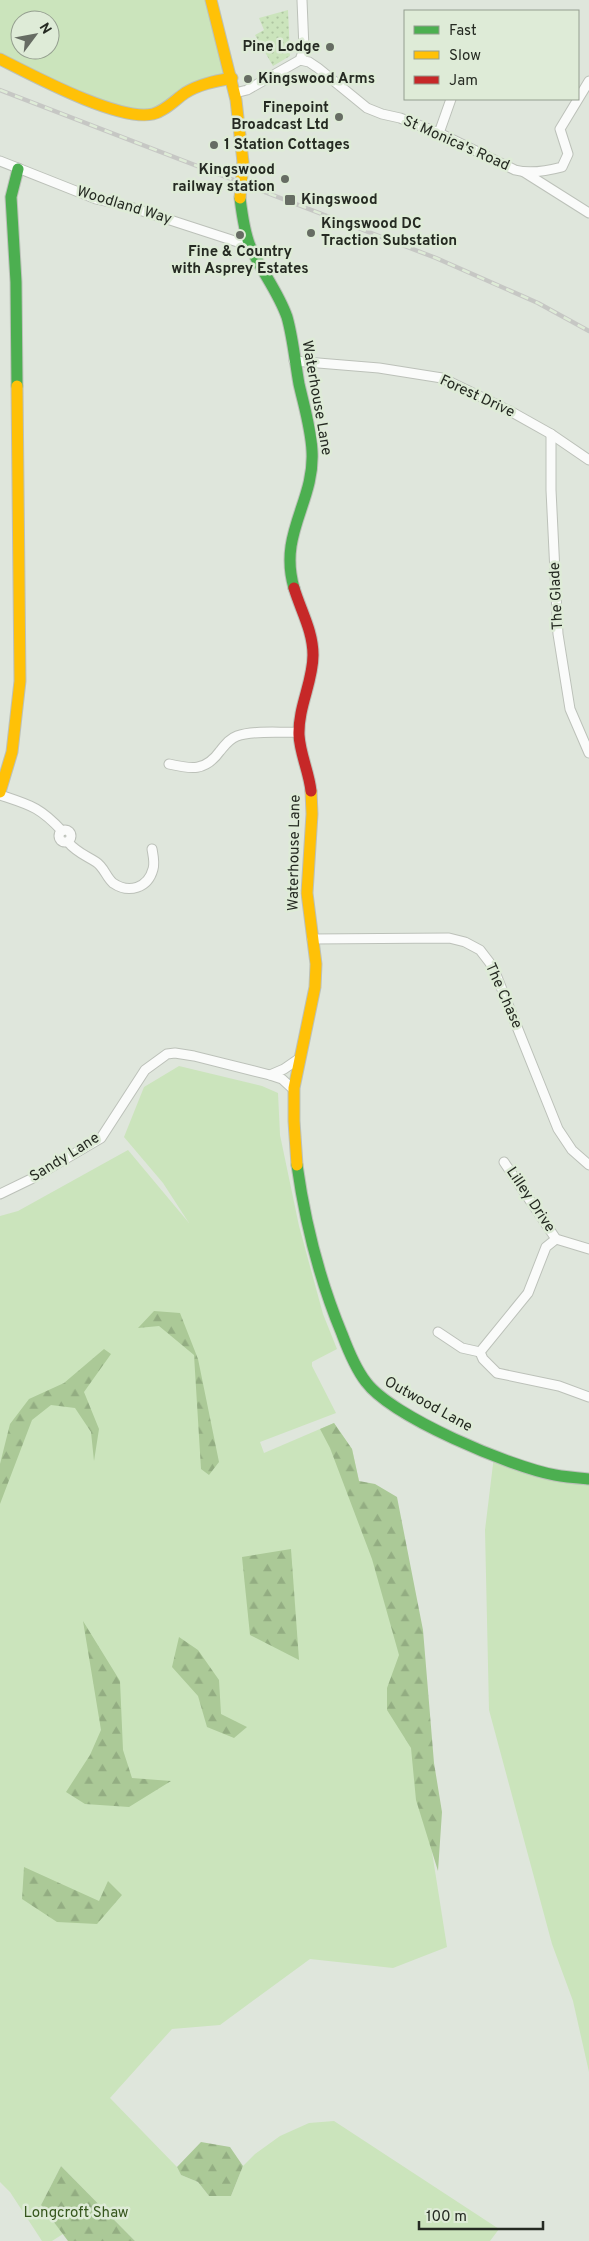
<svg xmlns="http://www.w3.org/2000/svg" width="589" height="2241" font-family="Overpass,sans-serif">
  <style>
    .grass { fill: #cbe4bc; fill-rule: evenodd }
    .forest { fill: url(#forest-firs) }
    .garden { fill: url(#garden-dots) }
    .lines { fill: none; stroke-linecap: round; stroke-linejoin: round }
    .street-casing { stroke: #bcc1b9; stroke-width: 11 }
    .fast-casing { stroke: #bcc1b9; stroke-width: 13 }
    .slow-casing { stroke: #bcc1b9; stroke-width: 13 }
    .jam-casing { stroke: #bcc1b9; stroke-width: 13 }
    .street { stroke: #fafbfa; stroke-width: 9 }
    .fast { stroke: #4caf50; stroke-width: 11 }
    .slow { stroke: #ffc107; stroke-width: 11 }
    .jam { stroke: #c62828; stroke-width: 11 }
    .rail-casing { stroke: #c6c7c4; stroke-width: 4.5 }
    .rail { stroke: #deebd7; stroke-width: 2.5; stroke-dasharray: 8; stroke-linecap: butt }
    .slow-bridge-casing { stroke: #bcc1b9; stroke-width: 13; stroke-linecap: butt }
    .slow-bridge { stroke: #ffc107; stroke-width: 11 }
    .poi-dot { fill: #666c63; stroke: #deebd7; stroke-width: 2 }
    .labels { text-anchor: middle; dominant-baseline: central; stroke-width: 5; stroke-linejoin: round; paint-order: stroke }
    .poi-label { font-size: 15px; font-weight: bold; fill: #252a22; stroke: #deebd7; text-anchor: start }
    .street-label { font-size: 15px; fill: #252a22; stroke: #deebd7 }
    .park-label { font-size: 15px; fill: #36561d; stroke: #deebd7 }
  </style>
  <defs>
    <pattern id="forest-firs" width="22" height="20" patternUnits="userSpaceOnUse" patternTransform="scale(1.25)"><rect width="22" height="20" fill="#abc997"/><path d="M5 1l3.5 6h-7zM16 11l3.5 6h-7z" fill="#93ad82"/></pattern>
    <pattern id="garden-dots" width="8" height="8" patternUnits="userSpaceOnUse" patternTransform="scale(1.25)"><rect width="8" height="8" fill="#cbe4bc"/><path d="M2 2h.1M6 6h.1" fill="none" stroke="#aec4a1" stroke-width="1.8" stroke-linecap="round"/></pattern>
  </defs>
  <rect width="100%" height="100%" fill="#dfe6dc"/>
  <g class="grass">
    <path d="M0,0h211l21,78 -92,37 -140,-56zM20,20h30v30h-30z"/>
    <path d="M179,1066l83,20 16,7 2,42 19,91 24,88 14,35 -25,13v4l24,47 -76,29 4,11 70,-30 18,26 7,32 33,117 55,349 -54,21 -83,-9 -90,66 -48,4 -62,69 67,69 4,8 17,7 11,14h22l12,-30 12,-12 25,-18 29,-13 25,-2 165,108 -9,12h-355l-74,-75 -20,39 22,29 -11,7h-10l-32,-49 -10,-10v-966l18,-5 110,-61 61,73 -26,-40 -39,-46 20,-50z"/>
    <path d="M494,1456l95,23v593l-16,-71 -21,-57 -63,-234 -4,-180z"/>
  </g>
  <g class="forest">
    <path d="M154,1311l26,2 18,46 21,103 -10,13 -8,-6 -7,-114 -35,-29 -21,2z"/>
    <path d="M104,1349l7,5 -27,38 15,37 -5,32 -3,-29 -16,-24 -24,-3 -19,15 -32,84v-40l10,-40 19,-25 35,-16z"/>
    <path d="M334,1423l18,26 7,32 16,3 22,13 26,133 11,133 8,49 -4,59 -22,-71 -5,-52 -24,-38v-22l12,-33 -27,-96 -42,-111 -10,-19z"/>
    <path d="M291,1549l8,111 -49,-25 -8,-78z"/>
    <path d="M83,1621l37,60 3,69 9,28 39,3 -42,26 -44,-3 -19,-12 24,-37 11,-25z"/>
    <path d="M179,1637l19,13 21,30 2,34 26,13 -13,11 -27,-11 -9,-31 -26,-29z"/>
    <path d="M24,1867l75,34 9,-20 14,14 -25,29 -40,-2 -35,-23z"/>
    <path d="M201,2142l29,5 13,19 -12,30h-22l-11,-14 -17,-7 -4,-8z"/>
    <path d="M61,2166l74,75h-67l-27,-36z"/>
  </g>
  <path class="garden" d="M288,10l2,46 -17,10 -18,-31 9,-5 -5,-12z"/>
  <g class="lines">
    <defs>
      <g id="street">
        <path d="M300,60l9,2 9,6 49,40 15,6 18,4 39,15 76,37c15,4 32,1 47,-3l6,-13 -8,-25 29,-48"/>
        <path d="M235,93l12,-3 53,-30 4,-11 -2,-49"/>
        <path d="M439,133l12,-34"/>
        <path d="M0,161l96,38 31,7 123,40"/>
        <path d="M524,172l65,41"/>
        <path d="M294,361l85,7 63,10 68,33 41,23 38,26"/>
        <path d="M551,434v56l7,144 12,75 19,44"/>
        <path d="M169,764c22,5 36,8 51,-13 5,-6 9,-12 17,-15 16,-6 44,-3 61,-4"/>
        <path d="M0,795c30,10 40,12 62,36"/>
        <circle cx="65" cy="836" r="6"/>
        <path d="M68,842c8,10 17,13 28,20 8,5 10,15 17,21 16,11 35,5 40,-14 2,-6 0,-14 -1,-20"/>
        <path d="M312,939l137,-1 16,4 15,8 10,13 7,14 61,152 14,21 17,15"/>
        <path d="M270,1075l14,-6 13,-9"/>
        <path d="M504,1162l52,77 33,10"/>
        <path d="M0,1194l31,-15 70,-41 44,-68 22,-16 8,-1 19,3 76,19 12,4 12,11"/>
        <path d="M438,1332l24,16 18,4"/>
        <path d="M480,1352l48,-59 18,-46 10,-8"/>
        <path d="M480,1352l3,7 14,14 62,13 30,11"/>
      </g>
      <g id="fast">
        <path d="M240,198c2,16 4,33 10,48 11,25 28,45 37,71 6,21 8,45 12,67 5,22 12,45 13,67 3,51 -34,82 -18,137"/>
        <path d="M17,386l-1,-104 -5,-85 7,-28"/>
        <path d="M297,1165c8,57 23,116 45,169 6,16 13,34 24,48 26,35 145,85 189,93 11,2 23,3 34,4"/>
      </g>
      <g id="slow">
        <path d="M211,0l25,100 7,62"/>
        <path d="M0,59c32,16 119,63 153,55 12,-3 22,-14 32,-21 14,-9 31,-12 47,-15"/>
        <path d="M0,792l12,-40 8,-71 -3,-295"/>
        <path d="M297,1165l-3,-44v-33l21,-101 1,-23 -9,-71 5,-79 -1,-23"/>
      </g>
      <path id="jam" d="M294,588c7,23 19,43 19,67 0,27 -15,52 -14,80 1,19 10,37 12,56"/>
    </defs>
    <use href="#street" class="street-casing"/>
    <use href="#fast" class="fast-casing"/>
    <use href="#slow" class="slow-casing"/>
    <use href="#jam" class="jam-casing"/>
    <use href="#street" class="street"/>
    <use href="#fast" class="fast"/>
    <use href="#slow" class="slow"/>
    <use href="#jam" class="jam"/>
    <defs>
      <path id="rail" d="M0,90l436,168 102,45 51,28"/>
    </defs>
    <use href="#rail" class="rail-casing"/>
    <use href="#rail" class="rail"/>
    <defs>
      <path id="slow-bridge" d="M240,198l3,-36"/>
    </defs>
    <use href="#slow-bridge" class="slow-bridge-casing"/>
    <use href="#slow-bridge" class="slow-bridge"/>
  </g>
  <g class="poi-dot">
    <circle cx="330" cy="47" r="5"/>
    <circle cx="248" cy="79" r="5"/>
    <circle cx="339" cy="117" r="5"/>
    <circle cx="214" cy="145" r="5"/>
    <circle cx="285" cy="179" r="5"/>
    <rect x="284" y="194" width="12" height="12" rx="2.5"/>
    <circle cx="311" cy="233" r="5"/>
    <circle cx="240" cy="235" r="5"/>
  </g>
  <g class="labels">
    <g class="poi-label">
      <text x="320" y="47" text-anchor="end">Pine Lodge</text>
      <text x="258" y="79">Kingswood Arms</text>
      <text x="329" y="108" text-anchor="end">Finepoint<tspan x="329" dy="17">Broadcast Ltd</tspan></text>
      <text x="224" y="145">1 Station Cottages</text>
      <text x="275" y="170" text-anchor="end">Kingswood<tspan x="275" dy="17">railway station</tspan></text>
      <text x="301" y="200">Kingswood</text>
      <text x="321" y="224">Kingswood DC<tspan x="321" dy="17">Traction Substation</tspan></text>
      <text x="240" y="252" text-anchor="middle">Fine &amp; Country<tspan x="240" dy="17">with Asprey Estates</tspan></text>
    </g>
    <g class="street-label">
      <text transform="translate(456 144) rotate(24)">St Monica's Road</text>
      <text transform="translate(124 206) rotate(17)">Woodland Way</text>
      <text transform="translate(477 397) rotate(25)">Forest Drive</text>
      <text transform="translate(316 398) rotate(80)">Waterhouse Lane</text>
      <text transform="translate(557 596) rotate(-93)">The Glade</text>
      <text transform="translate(295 853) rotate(-89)">Waterhouse Lane</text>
      <text transform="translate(503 996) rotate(66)">The Chase</text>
      <text transform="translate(65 1158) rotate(-32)">Sandy Lane</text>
      <text transform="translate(530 1200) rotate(56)">Lilley Drive</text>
      <text transform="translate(428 1405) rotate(29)">Outwood Lane</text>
    </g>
    <g class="park-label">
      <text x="76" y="2213">Longcroft Shaw</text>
    </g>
  </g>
  <rect x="404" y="10" width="175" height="90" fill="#deebd7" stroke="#949e8f"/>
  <rect x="414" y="26" width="25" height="8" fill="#4caf50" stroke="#949e8f"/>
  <text x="449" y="35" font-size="15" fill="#252a22">Fast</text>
  <rect x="414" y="51" width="25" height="8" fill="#ffc107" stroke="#949e8f"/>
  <text x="449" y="60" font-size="15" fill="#252a22">Slow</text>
  <rect x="414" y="76" width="25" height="8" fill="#c62828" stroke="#949e8f"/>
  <text x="449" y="85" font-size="15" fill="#252a22">Jam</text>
  <g transform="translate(35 35) rotate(58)"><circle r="24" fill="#deebd7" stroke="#949e8f"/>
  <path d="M0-4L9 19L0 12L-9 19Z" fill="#666c63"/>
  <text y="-8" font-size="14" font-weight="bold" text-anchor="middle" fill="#252a22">N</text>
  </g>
  <path d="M419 2221v8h124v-8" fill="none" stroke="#252a22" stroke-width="2.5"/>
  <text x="426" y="2221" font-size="15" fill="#252a22" stroke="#deebd7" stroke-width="4" paint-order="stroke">100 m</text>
</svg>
